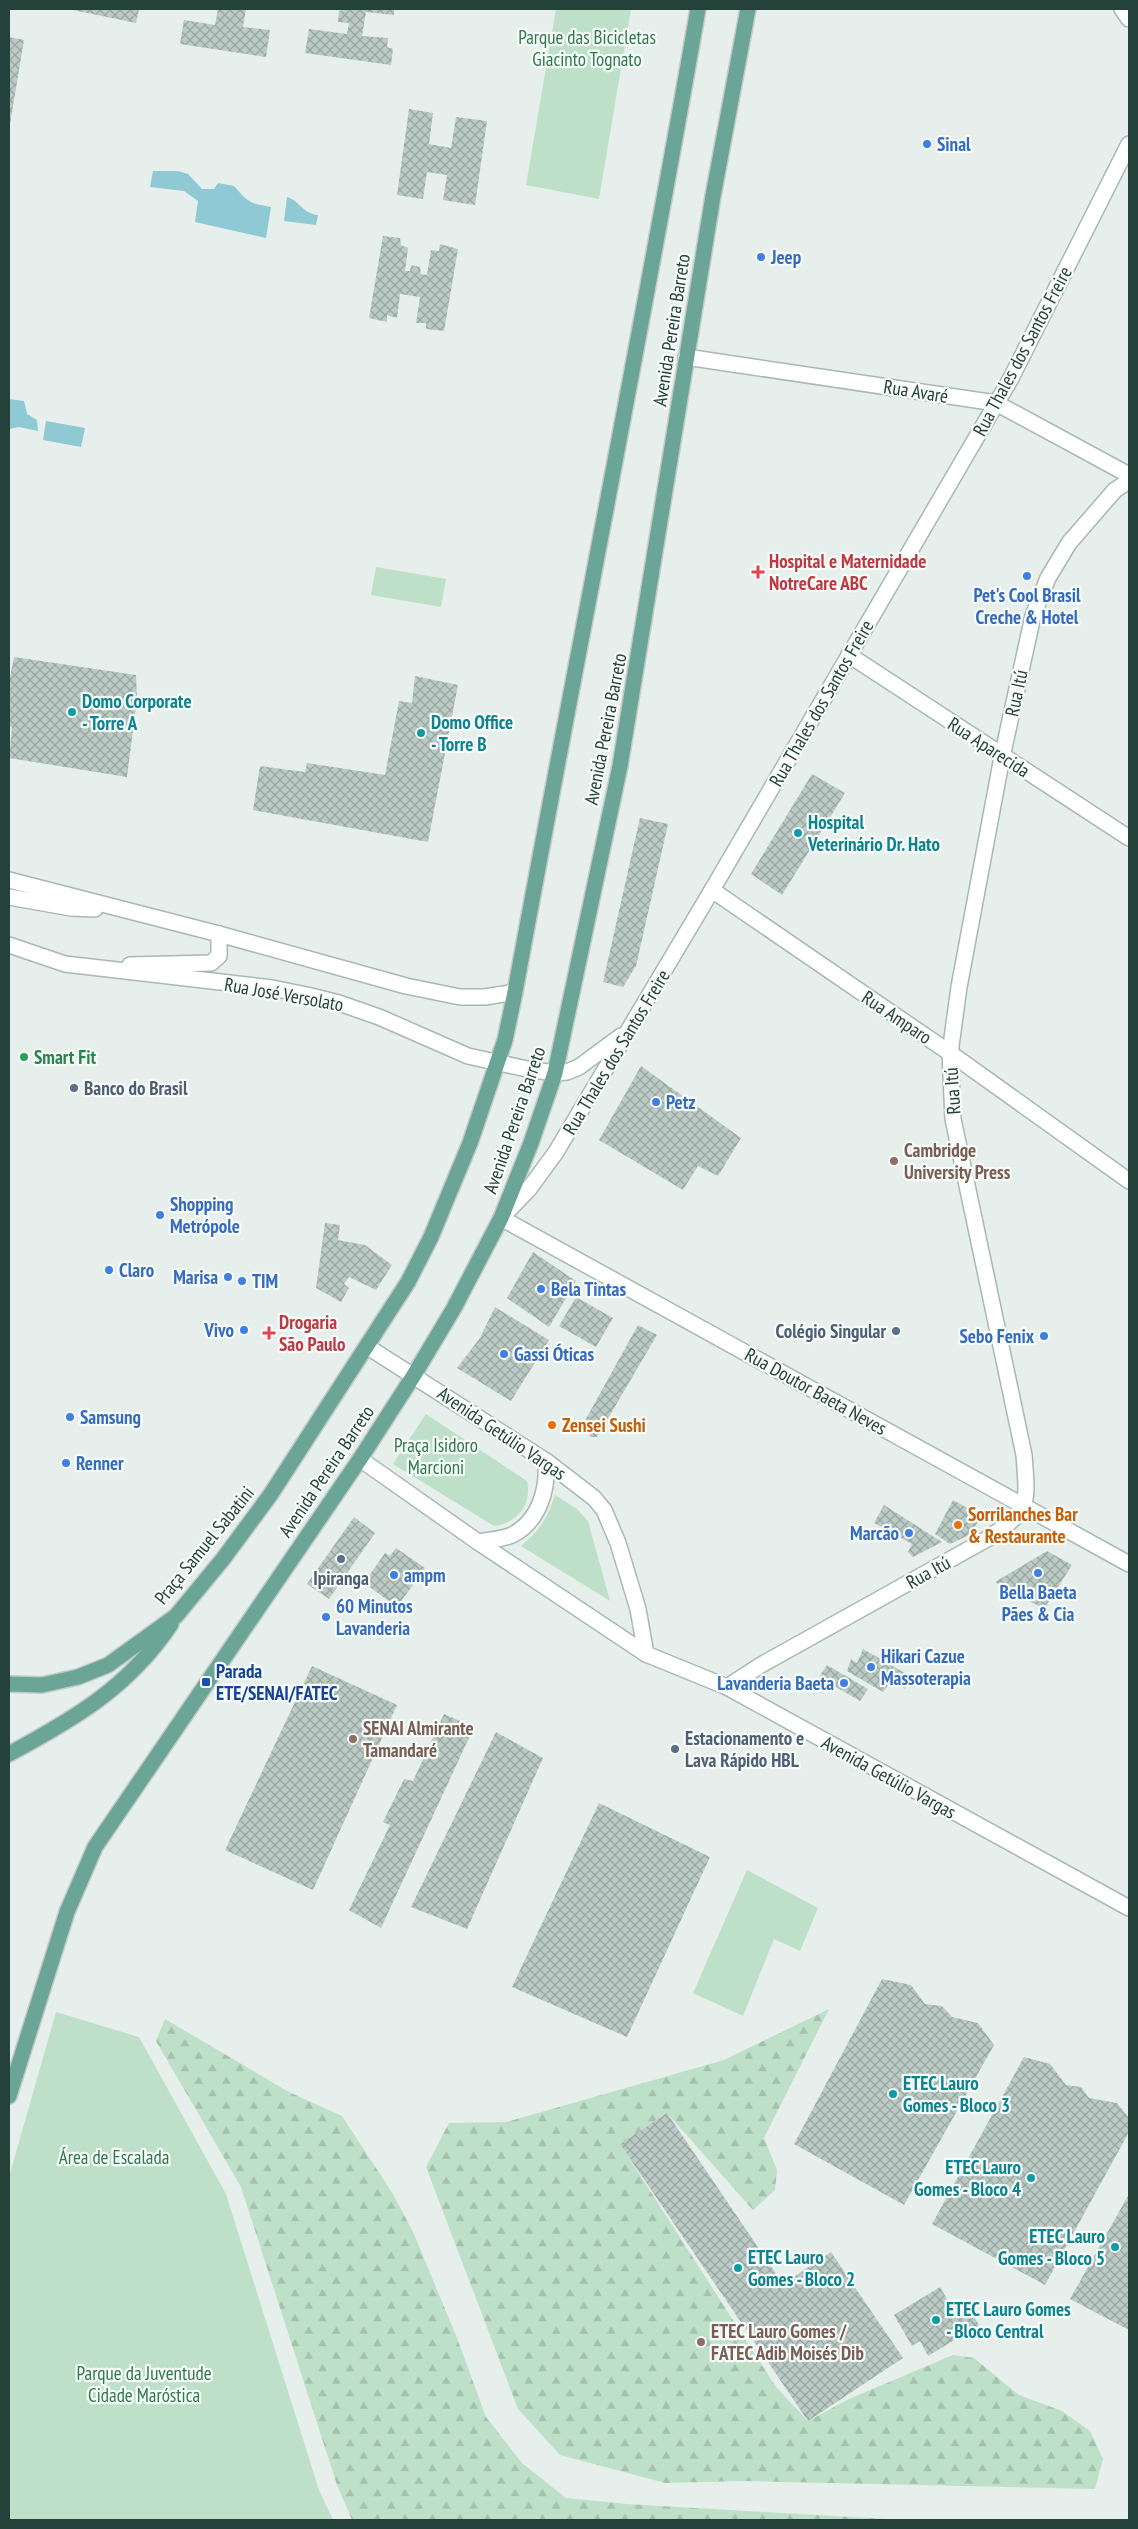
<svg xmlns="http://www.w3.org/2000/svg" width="1138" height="2529" font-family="'PT Sans Narrow',sans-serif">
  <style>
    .forest { fill: url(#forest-firs) }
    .park { fill: #bfe0c8 }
    .water { fill: #8ec9d4 }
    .building { fill: url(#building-cross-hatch) }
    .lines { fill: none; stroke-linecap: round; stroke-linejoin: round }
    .minor-casing { stroke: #a8b8b2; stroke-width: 18 }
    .tertiary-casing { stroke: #a8b8b2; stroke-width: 18 }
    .primary-casing { stroke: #c2cac8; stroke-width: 18 }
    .minor { stroke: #fff; stroke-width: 15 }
    .tertiary { stroke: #fff; stroke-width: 15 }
    .primary { stroke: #6aa596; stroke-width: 15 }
    .shop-dot { fill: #3f7fe0; stroke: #f7fbf9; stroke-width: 2 }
    .health-dot { fill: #e0444e; stroke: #f7fbf9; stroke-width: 2 }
    .culture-dot { fill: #0f9aa8; stroke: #f7fbf9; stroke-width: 2 }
    .leisure-dot { fill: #2e9e5b; stroke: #f7fbf9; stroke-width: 2 }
    .service-dot { fill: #5c6f8a; stroke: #f7fbf9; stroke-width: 2 }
    .education-dot { fill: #8d6e63; stroke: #f7fbf9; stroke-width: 2 }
    .food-dot { fill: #e8710a; stroke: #f7fbf9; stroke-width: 2 }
    .transit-dot { fill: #1a4fb4; stroke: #f7fbf9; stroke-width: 2 }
    .labels { text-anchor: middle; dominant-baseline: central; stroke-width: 4.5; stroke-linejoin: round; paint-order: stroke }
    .park-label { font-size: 19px; fill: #2d7a4b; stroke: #f7fbf9 }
    .shop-label { font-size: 19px; font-weight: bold; fill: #366cbe; stroke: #f7fbf9; text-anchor: start }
    .street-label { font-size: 19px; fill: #24423a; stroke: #f7fbf9 }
    .health-label { font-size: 19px; font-weight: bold; fill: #be3a42; stroke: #f7fbf9; text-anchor: start }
    .culture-label { font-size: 19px; font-weight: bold; fill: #0d838f; stroke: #f7fbf9; text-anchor: start }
    .leisure-label { font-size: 19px; font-weight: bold; fill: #27864d; stroke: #f7fbf9; text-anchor: start }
    .service-label { font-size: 19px; font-weight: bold; fill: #4e5e75; stroke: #f7fbf9; text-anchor: start }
    .education-label { font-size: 19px; font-weight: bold; fill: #785e54; stroke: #f7fbf9; text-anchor: start }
    .food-label { font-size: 19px; font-weight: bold; fill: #c56008; stroke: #f7fbf9; text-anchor: start }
    .transit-label { font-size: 19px; font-weight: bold; fill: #164399; stroke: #f7fbf9; text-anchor: start }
  </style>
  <defs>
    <pattern id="forest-firs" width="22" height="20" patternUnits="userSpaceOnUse" patternTransform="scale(1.25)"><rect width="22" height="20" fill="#bfe0c8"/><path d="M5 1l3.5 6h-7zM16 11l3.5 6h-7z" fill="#a4c1ad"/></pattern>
    <pattern id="building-cross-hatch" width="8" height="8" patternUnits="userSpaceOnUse" patternTransform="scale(1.25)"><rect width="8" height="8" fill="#bbcac4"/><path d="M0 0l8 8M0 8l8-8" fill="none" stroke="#98a6a0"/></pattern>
  </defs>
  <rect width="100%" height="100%" fill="#e6efeb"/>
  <g class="forest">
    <path d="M829,2009l-65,129 13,32 -2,20 -22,20 -86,-97 -47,31 156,243 32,34 41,-22 104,-44 21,3 45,37 43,16 28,20 13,28 -8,30 -351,-8 -79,2 -105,-28 -42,-46 -92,-242 23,-44 57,-1 218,-62z"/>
    <path d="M165,2019l124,73 53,24 51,78 21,40 43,104 29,79 36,46 44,35 61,6 276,16h-551l-15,-35 -96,-298 -85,-146z"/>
  </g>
  <g class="park">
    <path d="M553,9h78l-32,190 -73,-14 30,-176z"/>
    <path d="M376,567l70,12 -5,28 -70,-12z"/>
    <path d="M426,1414l101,67c5,23 -9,42 -33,45l-101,-62z"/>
    <path d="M555,1495l22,14 11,12 22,80 -89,-55c19,-16 26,-27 34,-51z"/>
    <path d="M747,1870l71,38 -18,43 -26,-12 -31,77 -50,-23z"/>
    <path d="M56,2012l83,25 87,157 93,296 14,30h-324v-343z"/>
  </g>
  <g class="water">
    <path d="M153,171h25l10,3 14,15h12l4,-6 16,3c15,17 15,17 37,21l-5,31 -71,-16 3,-21 -14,-10 -34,-4z"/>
    <path d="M287,197c13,4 16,17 31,18l-2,10 -32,-4z"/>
    <path d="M9,399l15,2 3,13 10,6 1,11 -19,-4 -10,2z"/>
    <path d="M46,421l39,7 -4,19 -38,-7z"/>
  </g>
  <g class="building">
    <path d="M68,9h71l-3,14z"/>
    <path d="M218,9h28l-3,18 27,3 -4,27 -86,-13 4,-24 31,5z"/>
    <path d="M347,9h47v6l-28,-3 -4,24 26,2 -1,9 6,2 -2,16 -86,-12 4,-24 38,5 2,-11 -11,-1 1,-11z"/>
    <path d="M9,37l15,3 -14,84h-1z"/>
    <path d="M409,109l24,4 -4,31 22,4 5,-31 31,4 -12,84 -32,-5 4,-25 -20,-3 -4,27 -26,-4z"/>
    <path d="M383,236l17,2 1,7 7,3 -3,23h5l1,-6 9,2 1,7 6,1 4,-25 8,1 1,-7 18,5 -14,82 -18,-2v-6h-10l4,-26 -20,-3 -3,24 -10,-3v7l-18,-4z"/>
    <path d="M14,657l122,18 1,24 -10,78 -118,-19 3,-31 -3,-1v-44z"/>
    <path d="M415,676l43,9 -30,157 -175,-32 7,-44 45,6 2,-9 78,12 14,-74 13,2z"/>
    <path d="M812,774l33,19 -63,102 -31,-21z"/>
    <path d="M640,818l28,6 -32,142 -13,21 -20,-5z"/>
    <path d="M641,1066l100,72 -23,38 -20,-10 -15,24 -84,-50z"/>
    <path d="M325,1223l15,2 -2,15 27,5 27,20 -16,25 -27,-13 -5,7 5,4 -8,14 -25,-14z"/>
    <path d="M533,1252l43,29 -27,46 -42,-29z"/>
    <path d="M576,1297l37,21 -17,29 -37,-21z"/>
    <path d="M495,1307l54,33 -38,61 -54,-33 23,-30z"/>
    <path d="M638,1325l19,10 -60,102h-7l-2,-6h-5l-1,-5z"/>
    <path d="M953,1500l29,16 -13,19 -19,9 -15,-10z"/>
    <path d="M884,1505l58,37 -29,15 -5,-5 4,-8 -38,-21z"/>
    <path d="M354,1517l21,16 -46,66 -22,-15z"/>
    <path d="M396,1548l29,20 -28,39 -33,-24 21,-30 5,3z"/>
    <path d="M1047,1551l25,14 -28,44 -49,-27z"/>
    <path d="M863,1649l47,27 -5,13 -13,-9 -9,12 -36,-21 4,-12 6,4z"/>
    <path d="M827,1665l41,24 -8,12 -41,-24z"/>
    <path d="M312,1666l85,39 -84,185 -88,-40z"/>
    <path d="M444,1714l30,13 -93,201 -32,-18 41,-85 -7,-3 21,-43 9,2z"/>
    <path d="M496,1732l47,26 -76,171 -56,-22z"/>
    <path d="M599,1803l111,54 -83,180 -115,-50z"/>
    <path d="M882,1979l29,6 14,19 17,2 10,11 26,6 16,22 -90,160 -110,-61z"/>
    <path d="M1024,2057l26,7 16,21 15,2 8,11 28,5 12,15v14l-84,153 -113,-61z"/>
    <path d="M667,2113l116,171 48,-32 72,106 -95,63 -188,-277z"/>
    <path d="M1129,2194v136l-59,-31z"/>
    <path d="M940,2287l12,21 12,-8 15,25 -51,31 -8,-15 -8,5 -18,-31z"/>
  </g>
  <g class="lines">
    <defs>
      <g id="minor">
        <path d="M1122,9l7,10"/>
        <path d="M686,357l310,46 133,72"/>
        <path d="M849,655l280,183"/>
        <path d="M712,890l238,163 179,128"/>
        <path d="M501,1218l628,346"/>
        <path d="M727,1687l34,-22 226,-126c43,-30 41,-32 37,-84l-71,-336 -3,-66 9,-66 43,-230 31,-141 15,-38 21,-35 46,-53 14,-9"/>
      </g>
      <g id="tertiary">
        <path d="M9,880l210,54 187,52 54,11h25l30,-5"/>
        <path d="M9,897l62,11 24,1"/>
        <path d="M9,945l56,19 207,24 35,7 32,8 40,14 89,39 59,13 28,4 12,-1 12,-5 42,-31"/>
        <path d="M130,965l81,-2 8,-7v-22"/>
        <path d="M501,1218l28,-29 27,-37 156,-262 298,-510 119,-236"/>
        <path d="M368,1347l178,114 48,37 10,12 14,33 20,66 8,45"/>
        <path d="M360,1459l118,83 168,112 81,33 402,221"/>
        <path d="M478,1542c11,-2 25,-3 34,-7 28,-14 36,-47 34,-74"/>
      </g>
      <g id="primary">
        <path d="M9,1684l33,1 36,-8 30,-12 68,-49 47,-57 48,-65 137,-212 23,-45 39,-94 35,-103 10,-48c60,-328 126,-655 183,-983"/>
        <path d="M9,1754c65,-35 120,-67 162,-130"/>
        <path d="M9,2096l58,-184 28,-65 265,-388 54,-84 40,-67 47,-90 30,-75 24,-70 65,-307 93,-570 35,-187"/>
      </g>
    </defs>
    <use href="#minor" class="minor-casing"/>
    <use href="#tertiary" class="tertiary-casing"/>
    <use href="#primary" class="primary-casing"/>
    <use href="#minor" class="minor"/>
    <use href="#tertiary" class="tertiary"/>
    <use href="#primary" class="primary"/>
  </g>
  <g class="shop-dot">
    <circle cx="927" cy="144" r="5"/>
    <circle cx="761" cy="257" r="5"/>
    <circle cx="1027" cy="576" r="5"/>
    <circle cx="656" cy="1102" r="5"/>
    <circle cx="160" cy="1215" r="5"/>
    <circle cx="109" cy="1270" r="5"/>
    <circle cx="228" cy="1277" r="5"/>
    <circle cx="242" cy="1281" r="5"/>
    <circle cx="541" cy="1289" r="5"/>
    <circle cx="244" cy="1330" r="5"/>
    <circle cx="1044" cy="1336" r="5"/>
    <circle cx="504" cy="1354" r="5"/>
    <circle cx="70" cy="1417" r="5"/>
    <circle cx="66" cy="1463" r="5"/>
    <circle cx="909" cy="1533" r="5"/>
    <circle cx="1038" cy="1573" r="5"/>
    <circle cx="394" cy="1575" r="5"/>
    <circle cx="326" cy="1617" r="5"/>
    <circle cx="871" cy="1667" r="5"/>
    <circle cx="844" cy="1683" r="5"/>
  </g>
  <g class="health-dot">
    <path d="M755.5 564.5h5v5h5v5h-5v5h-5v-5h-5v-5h5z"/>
    <path d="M266.5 1325.5h5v5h5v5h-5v5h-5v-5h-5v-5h5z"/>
  </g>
  <g class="culture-dot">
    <circle cx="72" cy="712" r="5"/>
    <circle cx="421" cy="733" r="5"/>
    <circle cx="798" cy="833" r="5"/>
    <circle cx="893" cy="2094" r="5"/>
    <circle cx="1031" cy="2178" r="5"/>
    <circle cx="1115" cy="2247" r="5"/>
    <circle cx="738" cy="2268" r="5"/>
    <circle cx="936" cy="2320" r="5"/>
  </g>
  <circle class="leisure-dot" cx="24" cy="1057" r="5"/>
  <g class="service-dot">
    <circle cx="74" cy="1088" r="5"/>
    <circle cx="896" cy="1331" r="5"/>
    <circle cx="341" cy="1559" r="5"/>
    <circle cx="675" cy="1749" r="5"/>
  </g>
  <g class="education-dot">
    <circle cx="894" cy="1161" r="5"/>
    <circle cx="353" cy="1739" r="5"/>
    <circle cx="701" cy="2342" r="5"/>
  </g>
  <g class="food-dot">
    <circle cx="552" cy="1425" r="5"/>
    <circle cx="958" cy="1525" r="5"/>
  </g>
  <rect class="transit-dot" x="201" y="1677" width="10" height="10" rx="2.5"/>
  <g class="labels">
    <g class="park-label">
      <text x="587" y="37">Parque das Bicicletas<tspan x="587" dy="22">Giacinto Tognato</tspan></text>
      <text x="436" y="1445">Praça Isidoro<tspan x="436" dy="22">Marcioni</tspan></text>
      <text x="114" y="2157">Área de Escalada</text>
      <text x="144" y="2373">Parque da Juventude<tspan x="144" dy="22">Cidade Maróstica</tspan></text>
    </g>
    <g class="shop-label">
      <text x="937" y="144">Sinal</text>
      <text x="771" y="257">Jeep</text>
      <text x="1027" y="595" text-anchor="middle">Pet's Cool Brasil<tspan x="1027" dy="22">Creche &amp; Hotel</tspan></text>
      <text x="666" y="1102">Petz</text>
      <text x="170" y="1204">Shopping<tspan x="170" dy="22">Metrópole</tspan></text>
      <text x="119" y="1270">Claro</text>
      <text x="218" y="1277" text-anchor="end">Marisa</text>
      <text x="252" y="1281">TIM</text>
      <text x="551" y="1289">Bela Tintas</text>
      <text x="234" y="1330" text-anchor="end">Vivo</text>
      <text x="1034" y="1336" text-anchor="end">Sebo Fenix</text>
      <text x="514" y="1354">Gassi Óticas</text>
      <text x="80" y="1417">Samsung</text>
      <text x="76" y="1463">Renner</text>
      <text x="899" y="1533" text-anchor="end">Marcão</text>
      <text x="404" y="1575">ampm</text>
      <text x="1038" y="1592" text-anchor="middle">Bella Baeta<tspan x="1038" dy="22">Pães &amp; Cia</tspan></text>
      <text x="336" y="1606">60 Minutos<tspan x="336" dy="22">Lavanderia</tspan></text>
      <text x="881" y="1656">Hikari Cazue<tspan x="881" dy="22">Massoterapia</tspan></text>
      <text x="834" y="1683" text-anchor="end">Lavanderia Baeta</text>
    </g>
    <g class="street-label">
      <text transform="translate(671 330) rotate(-81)">Avenida Pereira Barreto</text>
      <text transform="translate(1022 351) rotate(-62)">Rua Thales dos Santos Freire</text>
      <text transform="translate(916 391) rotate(9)">Rua Avaré</text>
      <text transform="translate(1016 693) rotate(-78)">Rua Itú</text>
      <text transform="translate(821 703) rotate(-60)">Rua Thales dos Santos Freire</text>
      <text transform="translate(605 729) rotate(-79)">Avenida Pereira Barreto</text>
      <text transform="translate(989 747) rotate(33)">Rua Aparecida</text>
      <text transform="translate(284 994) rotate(10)">Rua José Versolato</text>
      <text transform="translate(897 1017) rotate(34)">Rua Amparo</text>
      <text transform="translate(616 1052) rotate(-59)">Rua Thales dos Santos Freire</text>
      <text transform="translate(952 1091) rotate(-94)">Rua Itú</text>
      <text transform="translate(514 1120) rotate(-71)">Avenida Pereira Barreto</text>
      <text transform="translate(816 1391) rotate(29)">Rua Doutor Baeta Neves</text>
      <text transform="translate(502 1433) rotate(34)">Avenida Getúlio Vargas</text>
      <text transform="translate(326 1471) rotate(-56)">Avenida Pereira Barreto</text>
      <text transform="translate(204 1545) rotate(-51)">Praça Samuel Sabatini</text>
      <text transform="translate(928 1572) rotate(-29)">Rua Itú</text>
      <text transform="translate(889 1777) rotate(29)">Avenida Getúlio Vargas</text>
    </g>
    <g class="health-label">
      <text x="769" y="561">Hospital e Maternidade<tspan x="769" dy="22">NotreCare ABC</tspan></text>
      <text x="279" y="1322">Drogaria<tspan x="279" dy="22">São Paulo</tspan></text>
    </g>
    <g class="culture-label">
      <text x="82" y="701">Domo Corporate<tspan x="82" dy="22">- Torre A</tspan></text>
      <text x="431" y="722">Domo Office<tspan x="431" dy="22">- Torre B</tspan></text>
      <text x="808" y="822">Hospital<tspan x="808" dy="22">Veterinário Dr. Hato</tspan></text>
      <text x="903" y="2083">ETEC Lauro<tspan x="903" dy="22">Gomes - Bloco 3</tspan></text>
      <text x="1021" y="2167" text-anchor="end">ETEC Lauro<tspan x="1021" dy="22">Gomes - Bloco 4</tspan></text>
      <text x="1105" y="2236" text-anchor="end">ETEC Lauro<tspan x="1105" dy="22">Gomes - Bloco 5</tspan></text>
      <text x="748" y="2257">ETEC Lauro<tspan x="748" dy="22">Gomes - Bloco 2</tspan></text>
      <text x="946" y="2309">ETEC Lauro Gomes<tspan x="946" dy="22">- Bloco Central</tspan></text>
    </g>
    <g class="leisure-label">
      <text x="34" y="1057">Smart Fit</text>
    </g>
    <g class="service-label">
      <text x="84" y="1088">Banco do Brasil</text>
      <text x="886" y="1331" text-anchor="end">Colégio Singular</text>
      <text x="341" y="1578" text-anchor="middle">Ipiranga</text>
      <text x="685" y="1738">Estacionamento e<tspan x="685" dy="22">Lava Rápido HBL</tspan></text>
    </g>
    <g class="education-label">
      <text x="904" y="1150">Cambridge<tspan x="904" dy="22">University Press</tspan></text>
      <text x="363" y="1728">SENAI Almirante<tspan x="363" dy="22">Tamandaré</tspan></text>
      <text x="711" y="2331">ETEC Lauro Gomes /<tspan x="711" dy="22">FATEC Adib Moisés Dib</tspan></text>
    </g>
    <g class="food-label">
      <text x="562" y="1425">Zensei Sushi</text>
      <text x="968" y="1514">Sorrilanches Bar<tspan x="968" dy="22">&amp; Restaurante</tspan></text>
    </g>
    <g class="transit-label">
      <text x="216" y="1671">Parada<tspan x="216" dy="22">ETE/SENAI/FATEC</tspan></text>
    </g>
  </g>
  <rect width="1138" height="2529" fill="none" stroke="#24423a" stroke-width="20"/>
</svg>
